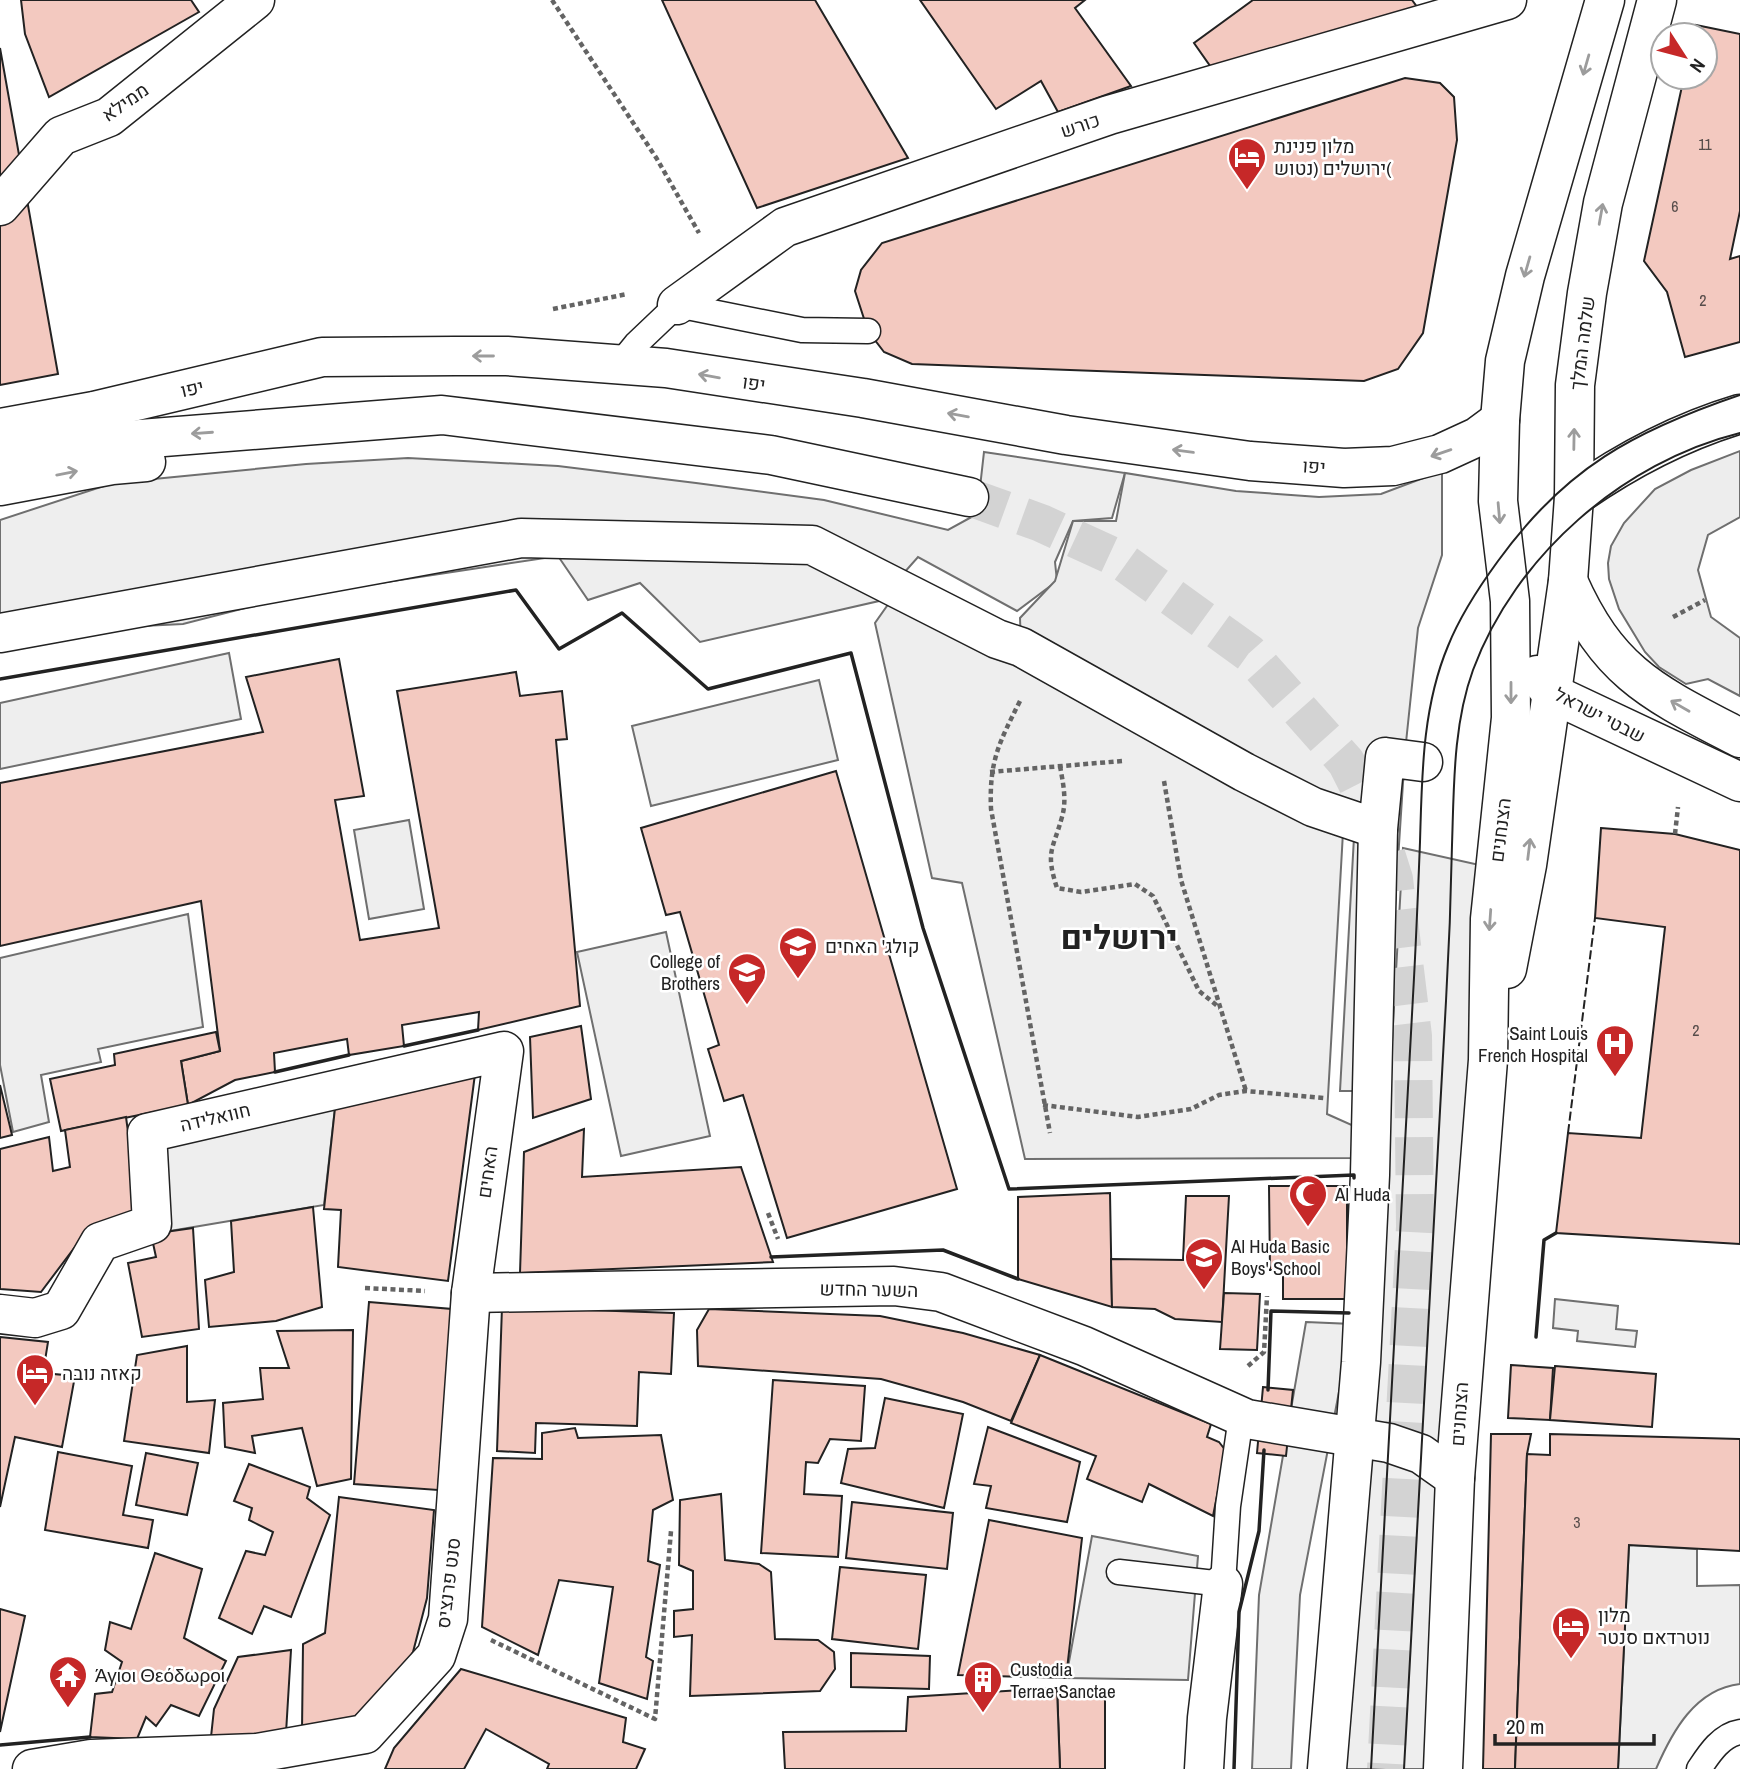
<svg xmlns="http://www.w3.org/2000/svg" width="1740" height="1769" font-family="'Archivo Narrow',Heebo,sans-serif">
  <style>
    .green { fill: #eee; stroke: #6f6f6f; stroke-width: 2 }
    .parking { fill: #ededed; stroke: #6f6f6f; stroke-width: 2 }
    .building { fill: #f3c9c0; stroke: #222; stroke-width: 2 }
    .lines { fill: none; stroke-linecap: round; stroke-linejoin: round }
    .highway-tunnel { stroke: #d3d3d3; stroke-width: 38; stroke-dasharray: 38 19; stroke-linecap: butt }
    .lane-casing { stroke: #222; stroke-width: 27 }
    .street-casing { stroke: #222; stroke-width: 41 }
    .secondary-casing { stroke: #222; stroke-width: 41 }
    .highway-casing { stroke: #222; stroke-width: 41 }
    .path { stroke: #646464; stroke-width: 4.5; stroke-dasharray: 5 3.5; stroke-linecap: butt }
    .lane { stroke: #fff; stroke-width: 24 }
    .street { stroke: #fff; stroke-width: 38 }
    .secondary { stroke: #fff; stroke-width: 38 }
    .highway { stroke: #fff; stroke-width: 38 }
    .tram { stroke: #222; stroke-width: 2 }
    .fence { stroke: #222; stroke-width: 2; stroke-dasharray: 9 3.5; stroke-linecap: butt }
    .wall { stroke: #222; stroke-width: 3.5 }
    .oneway { stroke: #9c9c9c }
    .labels { text-anchor: middle; dominant-baseline: central; stroke-width: 5; stroke-linejoin: round; paint-order: stroke }
    .number-label { font-size: 16px; fill: #564c4a }
    .street-label { font-size: 19px; fill: #222; stroke: #fff }
    .poi-label { font-size: 19px; fill: #222; stroke: #fff; text-anchor: start }
    .town-label { font-size: 33px; font-weight: bold; fill: #222; stroke: #fff }
  </style>
  <rect width="100%" height="100%" fill="#fff"/>
  <g class="green">
    <path d="M984,452l141,21 -13,45 -39,3 -18,41 2,19 -40,30 -99,-54 -39,44 -179,41 -60,-59 -52,17 -30,-44 -270,41 -105,27 -183,9v-113l113,-37 193,-19 102,-6 150,8 138,17 128,17 124,30 29,-16z"/>
    <path d="M894,596l449,236 -16,282 36,16 -4,28 -334,1 -63,-276 -30,-5 -57,-255z"/>
    <path d="M229,653l12,66 -241,50v-66z"/>
    <path d="M819,680l19,80 -187,46 -19,-80z"/>
    <path d="M409,820l15,89 -55,10 -15,-89z"/>
    <path d="M1403,848l81,18 -59,903h-102l50,-392z"/>
    <path d="M188,914l15,113 -105,22 3,13 -60,13 8,47 -36,10 -13,-67v-107z"/>
    <path d="M666,932l44,204 -89,20 -44,-204z"/>
    <path d="M336,1099l-12,106 -160,27 -7,-93z"/>
    <path d="M1555,1299l63,7 -2,23 21,2 -2,16 -58,-6 1,-10 -25,-3z"/>
    <path d="M1306,1322l46,2 -52,271 -9,174h-39l7,-174z"/>
    <path d="M1629,1545l68,4v37l43,-1v99c-45,5 -68,48 -84,85h-38z"/>
  </g>
  <g class="parking">
    <path d="M1740,451v66l-32,18 -10,35 13,47 29,21v58l-32,-17 -22,5 -27,-17 -14,-15 -26,-43 -10,-30 -1,-16 3,-17 13,-23 31,-34 36,-19z"/>
    <path d="M1442,471v84l-24,73 -13,124 -22,339h-43l14,-254 -333,-190 -1,-29 35,-37 18,-60h43l9,-48 111,18 83,6 62,-3z"/>
    <path d="M1092,1536l106,20 -10,124 -122,-2z"/>
  </g>
  <g class="building">
    <path d="M21,0h170l8,12 -150,85 -24,-63z"/>
    <path d="M662,0h153l93,158 -151,50z"/>
    <path d="M920,0h165l-10,8 56,78 -73,26 -17,-31 -45,28z"/>
    <path d="M1253,0h159l8,11 -207,59 -19,-27z"/>
    <path d="M1696,25l44,9v177l-10,48 10,-3v86l-55,15 -18,-65 -23,-31 40,-184h21v-42h-11z"/>
    <path d="M0,48l58,326 -58,11z"/>
    <path d="M1405,78l35,5 14,14 3,43 -34,193 -25,36 -34,12 -452,-17 -28,-12 -16,-21 -13,-40 6,-21 21,-27z"/>
    <path d="M339,659l25,137 -29,4 25,140 79,-12 -42,-237 119,-19 4,24 42,-5 5,48 -11,1 24,266 -102,24 1,-18 -77,13 2,21 -55,9 -2,-16 -73,14 1,19 -40,8 -47,25 -7,-44 39,-10 -19,-150 -201,45v-163l263,-51 -17,-55z"/>
    <path d="M836,771l121,418 -170,49 -44,-143 -19,6 -16,-52 11,-4 -39,-133 -14,3 -25,-87z"/>
    <path d="M1601,828l74,6 65,16v394l-184,-11 12,-100 73,5 24,-211 -70,-9z"/>
    <path d="M581,1026l10,73 -58,19 -3,-81z"/>
    <path d="M216,1032l4,19 -39,10 7,44 -127,26 -11,-52 65,-14 -1,-11z"/>
    <path d="M475,1074l-27,207 -110,-14 3,-57 -17,-1 12,-110z"/>
    <path d="M0,1085l12,50 -12,3z"/>
    <path d="M126,1117l13,96 -49,14 -49,65 -41,-3v-140l49,-12 4,34 17,-4 -5,-37z"/>
    <path d="M584,1129l-2,48 159,-10 32,95 -253,11 4,-121z"/>
    <path d="M1269,1186h78v113h-64v-29h-13z"/>
    <path d="M1110,1193l2,114 -94,-28v-82z"/>
    <path d="M1186,1196h43l-7,126 -47,-3 -20,-10 -43,-2 -1,-48 72,1z"/>
    <path d="M313,1207l9,100 -46,14 -67,6 -4,-47 29,-8 -3,-51z"/>
    <path d="M193,1228l6,101 -57,8 -14,-74 28,-6 -5,-23z"/>
    <path d="M1224,1293l36,1 -3,56 -37,-1z"/>
    <path d="M369,1302l83,7 -14,181 -84,-6z"/>
    <path d="M502,1307l172,6 -3,61 -32,-2 -2,54 -101,-3 -1,30 -38,-2z"/>
    <path d="M709,1309l171,7 83,17 77,22 -29,66 -48,-19 -82,-23 -183,-13 -1,-36z"/>
    <path d="M353,1330l-2,149 -34,7 -15,-58 -50,8 3,17 -30,-6 -2,-44 40,-4 -3,-31h29l-12,-37z"/>
    <path d="M0,1337l48,5 -5,31 32,3 -13,71 -47,-10 -15,70z"/>
    <path d="M187,1346v56l28,-2 -6,53 -85,-12 13,-86z"/>
    <path d="M1040,1355l171,69 -4,13 12,5 7,9 -13,65 -64,-32 -7,18 -55,-23 9,-23 -85,-33z"/>
    <path d="M1511,1365l42,3 -3,52 -42,-2z"/>
    <path d="M1555,1366l101,8 -4,53 -102,-7z"/>
    <path d="M773,1380l92,6 -4,55 -31,-2 -12,24 -12,-1 -2,32 38,2 -4,61 -77,-4z"/>
    <path d="M1263,1387l30,3 -7,66 -29,-3z"/>
    <path d="M885,1398l78,16 -19,94 -103,-25 7,-34 27,-1z"/>
    <path d="M988,1427l92,35 -13,60 -81,-14 5,-22 -17,-2z"/>
    <path d="M575,1428l3,10 83,-3 12,65 -20,10 -5,51 12,4 -14,92 7,4 -6,38 -48,-16 14,-96 -54,-7 -21,75 -56,-28 11,-169 49,1v-26z"/>
    <path d="M1491,1434h40l-4,20 -12,315h-32z"/>
    <path d="M1550,1434l190,5v112l-111,-6 -11,224h-103l12,-315 23,1z"/>
    <path d="M58,1452l74,14 -9,49 30,5 -5,28 -103,-18z"/>
    <path d="M146,1453l52,10 -11,52 -51,-10z"/>
    <path d="M249,1464l61,23 -3,11 23,17 -39,102 -27,-11 -12,28 -33,-16 27,-67 19,4 8,-23 -24,-12 3,-12 -18,-7z"/>
    <path d="M721,1494l4,66 34,4 12,8 4,67 43,1 16,12 1,17 -15,22 -130,5 2,-61 -18,2v-26l19,-2v-38l-14,-6 1,-65z"/>
    <path d="M339,1497l95,13 -7,88 -14,54 -20,35 -42,32 -49,12 1,-87 22,-11z"/>
    <path d="M852,1502l101,11 -6,56 -101,-11z"/>
    <path d="M989,1520l93,18 -16,140 -108,-3z"/>
    <path d="M155,1553l47,16 -18,69 42,23 -27,55 -28,-11 -15,21 -10,-9 -9,22 -47,-2 5,-43 17,-2 10,-30 -17,-12 5,-28 21,7z"/>
    <path d="M840,1567l86,8 -8,74 -86,-10z"/>
    <path d="M0,1609l25,7 -25,116z"/>
    <path d="M291,1650l-5,83 -75,4 3,-28 24,-52z"/>
    <path d="M851,1653l79,3 -1,33 -78,-2z"/>
    <path d="M461,1669l165,49 -3,24 22,7 -9,20h-89l2,-5 -63,-35 -22,40h-79l9,-21z"/>
    <path d="M1057,1688l48,3v78h-45z"/>
    <path d="M1057,1688l3,81h-275l-2,-37 123,-1 2,-34z"/>
  </g>
  <g class="lines">
    <path class="highway-tunnel" d="M969,497l72,26 78,36 130,94 97,109 29,57 19,60 19,157 2,191 -29,542"/>
    <defs>
      <g id="lane">
        <path d="M618,366l18,-22 41,-39 125,25 66,1"/>
        <path d="M1119,1572l104,12 5,-78 13,-89"/>
        <path d="M1699,1769c10,-15 22,-34 41,-37"/>
      </g>
      <g id="street">
        <path d="M0,206l61,-70 48,-19 146,-117"/>
        <path d="M677,305l108,-78 324,-112 398,-115"/>
        <path d="M1574,497c51,-36 106,-65 166,-83"/>
        <path d="M0,633l521,-95 291,7 185,94 24,8 223,125 69,35 65,22 7,-72 38,5"/>
        <path d="M471,1293l423,-7 47,6 143,54 163,73 142,24 32,11 34,24"/>
        <path d="M0,1314l35,4 26,-8 39,-68 52,-18 -5,-91 357,-82 -33,242 -23,326 -12,37 -71,78 -108,19 -166,6 -59,10"/>
        <path d="M1204,1769l3,-51 16,-134"/>
        <path d="M1327,1769l34,-407 9,-187 8,-346"/>
      </g>
      <g id="secondary">
        <path d="M0,428l94,-17 228,-54 133,-1h52l159,12 197,30 203,37 184,26 94,7 49,-2 47,-12 37,-17 23,-17"/>
        <path d="M1568,581c41,93 86,112 172,157"/>
        <path d="M1537,675l14,18 189,89"/>
        <path d="M1507,969l20,-104 41,-284 6,-84 1,-112 12,-92 16,-90 54,-203"/>
        <path d="M1443,1769l12,-291 33,-418 2,-141 21,-201 -1,-117 -12,-100 2,-81 5,-59 20,-85 80,-276"/>
      </g>
      <g id="highway">
        <path d="M0,450l442,-35 329,40 198,42"/>
        <path d="M0,486l112,-21 34,-3"/>
      </g>
    </defs>
    <use href="#lane" class="lane-casing"/>
    <use href="#street" class="street-casing"/>
    <use href="#secondary" class="secondary-casing"/>
    <use href="#highway" class="highway-casing"/>
    <g class="path">
      <path d="M552,0l105,159 42,74"/>
      <path d="M553,309l74,-15"/>
      <path d="M1673,617l32,-17"/>
      <path d="M1020,701c-21,42 -31,60 -29,108l59,324"/>
      <path d="M1060,766c3,17 7,34 2,51 -9,33 -17,34 -5,71l24,4 54,-8 18,12 46,95 21,17"/>
      <path d="M990,772l132,-11"/>
      <path d="M1164,781l17,99 65,211"/>
      <path d="M1675,834l3,-27"/>
      <path d="M1043,1105l95,12 53,-8 28,-14 27,-4 78,7"/>
      <path d="M768,1213l10,26"/>
      <path d="M365,1288l60,3"/>
      <path d="M1248,1366l16,-14 3,-56"/>
      <path d="M491,1640l164,79 16,-188"/>
    </g>
    <use href="#lane" class="lane"/>
    <use href="#street" class="street"/>
    <use href="#secondary" class="secondary"/>
    <use href="#highway" class="highway"/>
    <g class="tram">
      <path d="M1371,1769c14,-258 28,-516 42,-773 3,-51 5,-103 7,-154 2,-66 2,-134 28,-196 12,-30 31,-59 50,-85 67,-93 136,-130 242,-166"/>
      <path d="M1404,1769c14,-256 28,-512 42,-768 3,-52 5,-104 6,-156 2,-58 1,-120 21,-175 42,-114 150,-208 267,-237"/>
    </g>
    <path class="fence" d="M1568,1133l27,-215"/>
    <g class="wall">
      <path d="M0,679l516,-89 43,59 63,-36 86,76 143,-36 72,275 86,261 345,-14v3"/>
      <path d="M404,1046l74,-16"/>
      <path d="M275,1072l74,-17"/>
      <path d="M771,1257l172,-7 75,29"/>
      <path d="M1536,1337l8,-97 12,-7"/>
      <path d="M1268,1390l3,-79 78,2"/>
      <path d="M0,1745l90,-8"/>
      <path d="M1234,1769l5,-157 20,-81 5,-81"/>
    </g>
  </g>
  <defs><path id="oneway-shaft" d="M-6 0H5M1.5-3L5.5 0L1.5 3" fill="none" stroke-width="1.6" stroke-linecap="round" stroke-linejoin="round" transform="scale(1.75)"/></defs>
  <g class="oneway">
    <use href="#oneway-shaft" transform="translate(1586 65) rotate(106)"/>
    <use href="#oneway-shaft" transform="translate(1601 214) rotate(-80)"/>
    <use href="#oneway-shaft" transform="translate(1527 267) rotate(106)"/>
    <use href="#oneway-shaft" transform="translate(483 356) rotate(180)"/>
    <use href="#oneway-shaft" transform="translate(709 376) rotate(-170)"/>
    <use href="#oneway-shaft" transform="translate(958 415) rotate(-170)"/>
    <use href="#oneway-shaft" transform="translate(202 433) rotate(176)"/>
    <use href="#oneway-shaft" transform="translate(1574 439) rotate(-89)"/>
    <use href="#oneway-shaft" transform="translate(1183 451) rotate(-172)"/>
    <use href="#oneway-shaft" transform="translate(1441 453) rotate(161)"/>
    <use href="#oneway-shaft" transform="translate(67 473) rotate(-11)"/>
    <use href="#oneway-shaft" transform="translate(1499 513) rotate(85)"/>
    <use href="#oneway-shaft" transform="translate(1511 693) rotate(90)"/>
    <use href="#oneway-shaft" transform="translate(1680 706) rotate(-150)"/>
    <use href="#oneway-shaft" transform="translate(1529 849) rotate(-83)"/>
    <use href="#oneway-shaft" transform="translate(1490 920) rotate(94)"/>
  </g>
  <defs>
    <symbol id="hotel-pin" viewBox="-11 -11 22 30"><path d="M0 17L-7.5 6A9.5 9.5 0 1 1 7.5 6Z" fill="#c62828" stroke="#fff"/><path d="M-6-4.5h1.5V1H6V5H4.5V3h-9V5H-6ZM-4 0a1.8 1.8 0 1 1 3.6 0ZM.5 0V-2.5h3Q6-2.5 6 0Z" fill="#fff"/></symbol>
    <symbol id="university-pin" viewBox="-11 -11 22 30"><path d="M0 17L-7.5 6A9.5 9.5 0 1 1 7.5 6Z" fill="#c62828" stroke="#fff"/><path d="M0-5L7-2L0 1L-7-2ZM-4 1L0 2.5L4 1V4Q0 6-4 4Z" fill="#fff"/></symbol>
    <symbol id="school-pin" viewBox="-11 -11 22 30"><path d="M0 17L-7.5 6A9.5 9.5 0 1 1 7.5 6Z" fill="#c62828" stroke="#fff"/><path d="M0-5L7-2L0 1L-7-2ZM-4 1L0 2.5L4 1V4Q0 6-4 4Z" fill="#fff"/></symbol>
    <symbol id="hospital-pin" viewBox="-11 -11 22 30"><path d="M0 17L-7.5 6A9.5 9.5 0 1 1 7.5 6Z" fill="#c62828" stroke="#fff"/><path d="M-5-5h3v3.5h4V-5h3V5h-3V1.5h-4V5h-3Z" fill="#fff"/></symbol>
    <symbol id="mosque-pin" viewBox="-11 -11 22 30"><path d="M0 17L-7.5 6A9.5 9.5 0 1 1 7.5 6Z" fill="#c62828" stroke="#fff"/><path d="M3.5-4.9A6 6 0 1 0 3.5 4.9A5 5 0 1 1 3.5-4.9Z" fill="#fff"/></symbol>
    <symbol id="temple-pin" viewBox="-11 -11 22 30"><path d="M0 17L-7.5 6A9.5 9.5 0 1 1 7.5 6Z" fill="#c62828" stroke="#fff"/><path d="M0-6L5-2H3V0L6.5 2.5H4V6H1.5V3h-3V6H-4V2.5H-6.5L-3 0V-2H-5Z" fill="#fff"/></symbol>
    <symbol id="building-pin" viewBox="-11 -11 22 30"><path d="M0 17L-7.5 6A9.5 9.5 0 1 1 7.5 6Z" fill="#c62828" stroke="#fff"/><path d="M-4-6H4V6H1V3H-1V6H-4ZM-2.5-4.3h1.7v1.8h-1.7ZM.8-4.3h1.7v1.8H.8ZM-2.5-1h1.7V.8h-1.7ZM.8-1h1.7V.8H.8Z" fill="#fff"/></symbol>
  </defs>
  <g fill-rule="evenodd">
    <use href="#hotel-pin" x="1225" y="135" width="44" height="60"/>
    <use href="#university-pin" x="776" y="924" width="44" height="60"/>
    <use href="#school-pin" x="725" y="950" width="44" height="60"/>
    <use href="#hospital-pin" x="1593" y="1022" width="44" height="60"/>
    <use href="#mosque-pin" x="1286" y="1172" width="44" height="60"/>
    <use href="#school-pin" x="1182" y="1235" width="44" height="60"/>
    <use href="#hotel-pin" x="13" y="1351" width="44" height="60"/>
    <use href="#hotel-pin" x="1549" y="1604" width="44" height="60"/>
    <use href="#temple-pin" x="46" y="1653" width="44" height="60"/>
    <use href="#building-pin" x="961" y="1658" width="44" height="60"/>
  </g>
  <g class="labels">
    <g class="number-label">
      <text x="1705" y="144">11</text>
      <text x="1675" y="206">6</text>
      <text x="1703" y="300">2</text>
      <text x="1696" y="1030">2</text>
      <text x="1577" y="1522">3</text>
    </g>
    <g class="street-label">
      <text transform="translate(125 102) rotate(-35)">ממילא</text>
      <text transform="translate(1080 125) rotate(-19)">כורש</text>
      <text transform="translate(1582 343) rotate(-83)">שלמה המלך</text>
      <text transform="translate(754 383) rotate(8)">יפו</text>
      <text transform="translate(192 388) rotate(-13)">יפו</text>
      <text transform="translate(1314 466) rotate(4)">יפו</text>
      <text transform="translate(1600 715) rotate(27)">שבטי ישראל</text>
      <text transform="translate(1500 830) rotate(-83)">הצנחנים</text>
      <text transform="translate(215 1117) rotate(-13)">חוואלידה</text>
      <text transform="translate(487 1172) rotate(-82)">האחים</text>
      <text transform="translate(869 1289) rotate(1)">השער החדש</text>
      <text transform="translate(1459 1414) rotate(-86)">הצנחנים</text>
      <text transform="translate(448 1583) rotate(-83)">סנט פרנציס</text>
    </g>
    <g class="poi-label">
      <text x="1274" y="146">מלון פנינת<tspan x="1274" dy="22">ירושלים (נטוש(</tspan></text>
      <text x="825" y="946">קולג' האחים</text>
      <text x="720" y="961" text-anchor="end">College of<tspan x="720" dy="22">Brothers</tspan></text>
      <text x="1588" y="1033" text-anchor="end">Saint Louis<tspan x="1588" dy="22">French Hospital</tspan></text>
      <text x="1335" y="1194">Al Huda</text>
      <text x="1231" y="1246">Al Huda Basic<tspan x="1231" dy="22">Boys' School</tspan></text>
      <text x="62" y="1373">קאזה נובה</text>
      <text x="1598" y="1615">מלון<tspan x="1598" dy="22">נוטרדאם סנטר</tspan></text>
      <text x="1010" y="1669">Custodia<tspan x="1010" dy="22">Terrae Sanctae</tspan></text>
      <text x="95" y="1675">Άγιοι Θεόδωροι</text>
    </g>
    <g class="town-label">
      <text x="1119" y="937">ירושלים</text>
    </g>
  </g>
  <g transform="translate(1684 56) rotate(126)"><circle r="33" fill="#ffffff" stroke="#a7a7a7" stroke-width="2"/>
  <path d="M0-5L12 26L0 18L-12 26Z" fill="#c62828"/>
  <text y="-10" font-size="19" font-weight="bold" text-anchor="middle" fill="#222222">N</text>
  </g>
  <path d="M1495 1734v10h159v-10" fill="none" stroke="#222222" stroke-width="3.5"/>
  <text x="1506" y="1734" font-size="21" fill="#222222" stroke="#ffffff" stroke-width="5" paint-order="stroke">20 m</text>
</svg>
